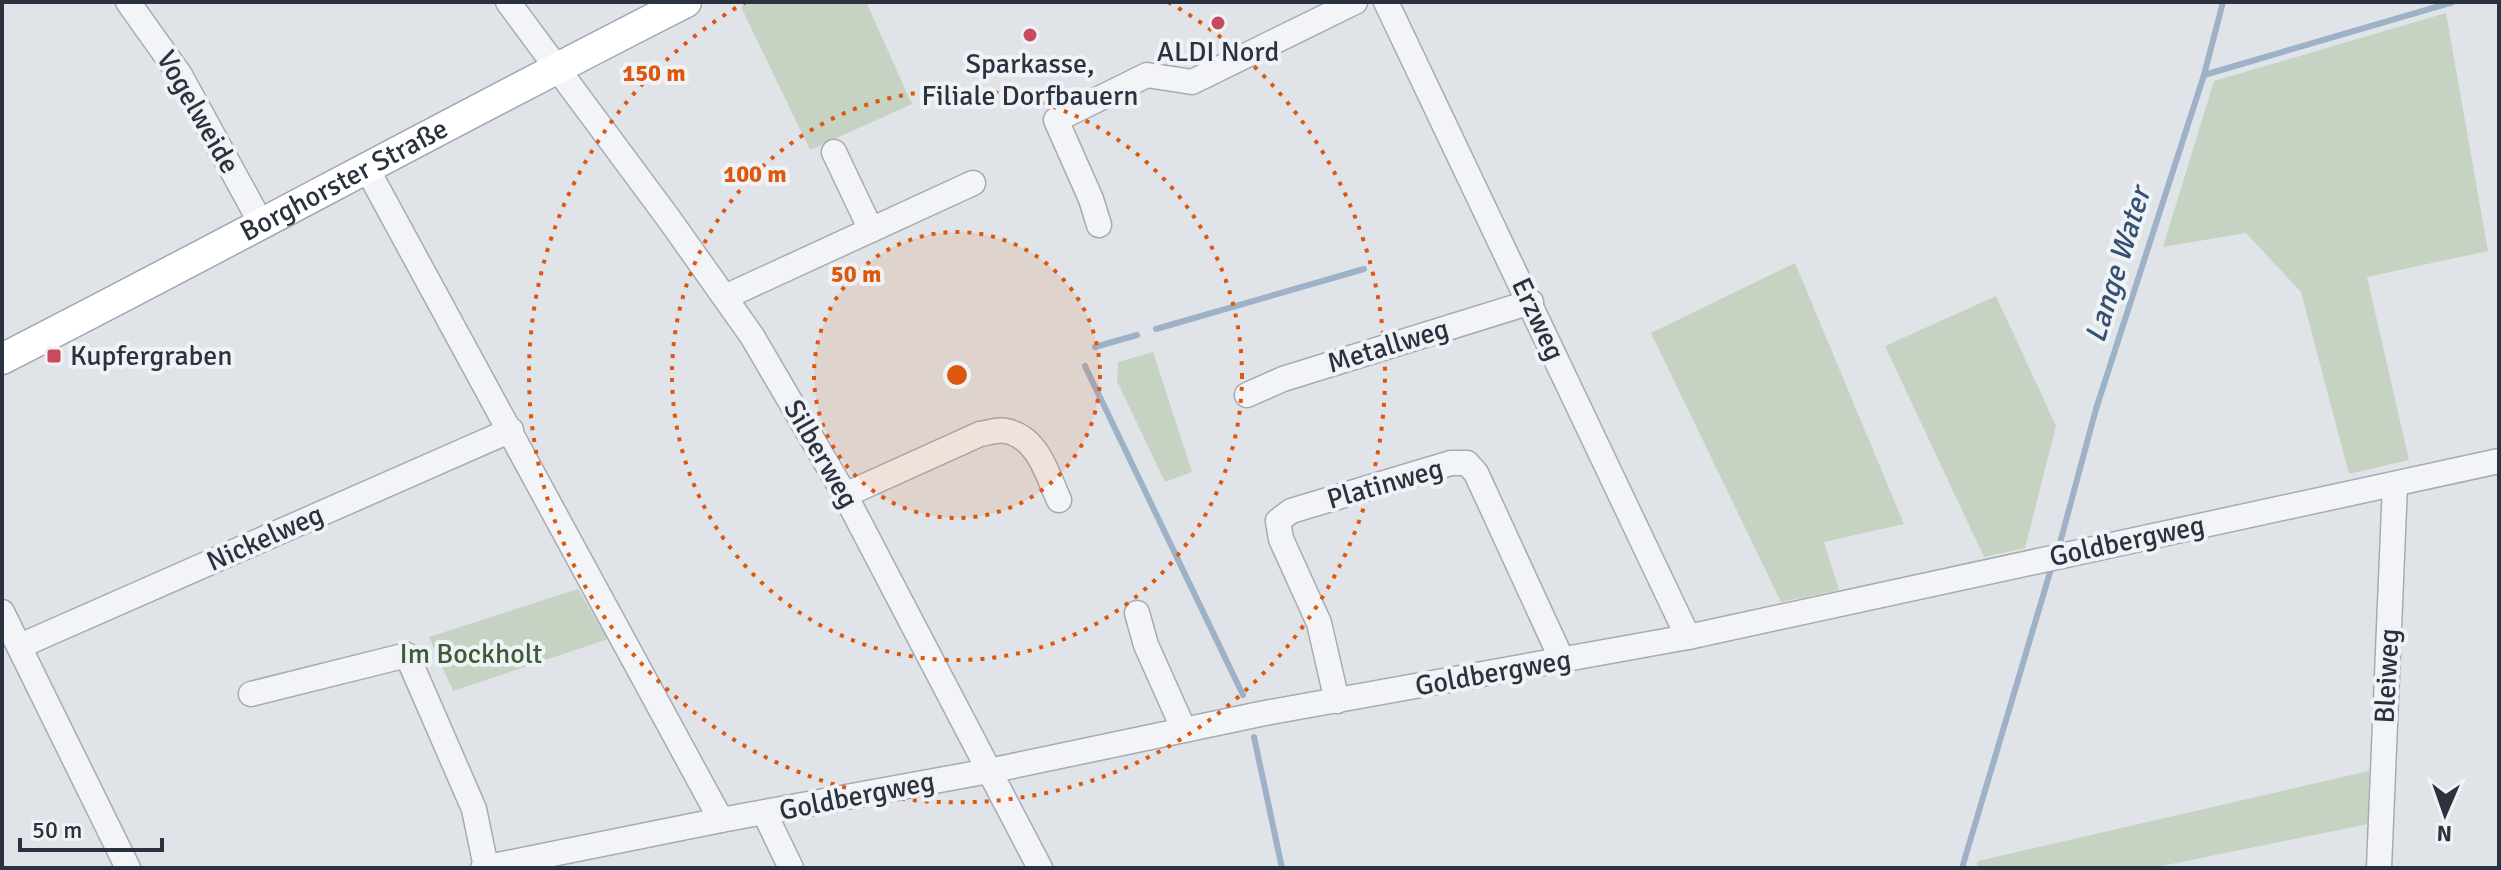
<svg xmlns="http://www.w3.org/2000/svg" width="2501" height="870" font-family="Signika,sans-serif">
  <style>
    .green { fill: #c6d2c2 }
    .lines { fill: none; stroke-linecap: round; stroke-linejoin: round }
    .stream { stroke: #9db1c7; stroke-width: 6 }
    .minor-casing { stroke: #a6abb3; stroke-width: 27 }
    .major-casing { stroke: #a0a8b4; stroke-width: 33 }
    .minor { stroke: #f3f4f7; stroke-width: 24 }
    .major { stroke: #fff; stroke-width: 30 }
    .ring { fill: none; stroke: #de570f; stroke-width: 4; stroke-dasharray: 4 8 }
    .poi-dot { fill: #c84b5d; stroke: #f0f3f6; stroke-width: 3 }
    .labels { text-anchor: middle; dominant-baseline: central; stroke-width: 8; stroke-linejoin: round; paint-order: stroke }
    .poi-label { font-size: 28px; fill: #2a3240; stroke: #f0f3f6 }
    .street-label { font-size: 28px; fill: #2a3240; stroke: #f0f3f6 }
    .park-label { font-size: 28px; fill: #3e5b38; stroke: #f0f3f6 }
    .water-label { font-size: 30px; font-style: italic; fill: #355072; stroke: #f0f3f6 }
    .centre { fill: #de570f; stroke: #f0f3f6; stroke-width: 4 }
    .ring-label { font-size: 24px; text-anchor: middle; font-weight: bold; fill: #de570f; stroke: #f0f3f6; stroke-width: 8; stroke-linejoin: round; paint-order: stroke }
  </style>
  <rect width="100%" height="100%" fill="#e0e4e9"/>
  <g class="green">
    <path d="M751,2h115l46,102 -102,46 -69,-143z"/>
    <path d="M2446,13l42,238 -121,26 42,183 -60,14 -48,-182 -55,-59 -83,14 51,-166z"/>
    <path d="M1795,263l109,261 -80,18 15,48 -58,12 -130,-269z"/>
    <path d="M1996,296l60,130 -31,122 -41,9 -99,-211z"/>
    <path d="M1153,352l39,120 -27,10 -48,-101 1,-19z"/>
    <path d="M578,589l30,50 -155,52 -24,-54z"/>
    <path d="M2369,771l-1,53 -216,44h-176l2,-7z"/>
  </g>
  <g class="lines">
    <g class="stream">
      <path d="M2204,75l249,-73"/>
      <path d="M1156,329l208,-60"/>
      <path d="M1095,347l42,-12"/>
      <path d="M1085,366l158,329"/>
      <path d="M2060,543l36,-134 108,-334 19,-73"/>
      <path d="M1254,737l28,131"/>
      <path d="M1962,868l89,-299"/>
    </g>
    <defs>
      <g id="minor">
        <path d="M128,2l52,73 82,150"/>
        <path d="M508,2l161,217 83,117 93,159 195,373"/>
        <path d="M1386,2l302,635"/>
        <path d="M834,152l37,78"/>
        <path d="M366,167l355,653"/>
        <path d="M1099,225l-8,-26 -35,-79 91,-45 45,7 163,-80"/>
        <path d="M725,297l248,-114"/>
        <path d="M1247,395l36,-16 248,-77"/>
        <path d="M845,495l135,-61c8,-1 18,-5 26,-3 32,6 41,43 53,69"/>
        <path d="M2,612l126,256"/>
        <path d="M1137,613l9,32 38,85"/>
        <path d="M20,646l491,-216"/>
        <path d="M251,694l156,-39 67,154 12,58"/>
        <path d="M1337,701l-18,-78 -38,-84 -3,-18 13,-10 160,-48h16l9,10 86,187"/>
        <path d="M765,814l26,54"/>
        <path d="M483,868l238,-48 268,-49 276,-58 423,-76 811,-176"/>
        <path d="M2379,868l16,-384"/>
      </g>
      <g id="major">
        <path id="s1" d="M2,359c229,-117 455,-241 684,-357"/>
      </g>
    </defs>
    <use href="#minor" class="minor-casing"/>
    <use href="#major" class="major-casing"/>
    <use href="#minor" class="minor"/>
    <use href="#major" class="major"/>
  </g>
  <circle cx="957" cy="375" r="143" fill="#de570f" fill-opacity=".12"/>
  <g class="ring">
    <circle cx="957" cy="375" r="143"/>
    <circle cx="957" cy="375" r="285"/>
    <path d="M1168 2A428 428 0 1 1 746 2"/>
  </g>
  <g class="poi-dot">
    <circle cx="1218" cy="23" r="8"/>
    <circle cx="1030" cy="35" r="8"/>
    <rect x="46" y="348" width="16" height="16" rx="4"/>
  </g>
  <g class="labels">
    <g class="poi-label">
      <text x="1218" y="52">ALDI Nord</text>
      <text x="1030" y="64">Sparkasse,<tspan x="1030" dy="32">Filiale Dorfbauern</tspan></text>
      <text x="70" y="356" text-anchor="start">Kupfergraben</text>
    </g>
    <g class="street-label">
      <text transform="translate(198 112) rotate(60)">Vogelweide</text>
      <text stroke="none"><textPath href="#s1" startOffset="386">Borghorster Straße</textPath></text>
      <text transform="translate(1538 319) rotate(65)">Erzweg</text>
      <text transform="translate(1388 346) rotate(-17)">Metallweg</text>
      <text transform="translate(821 454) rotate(60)">Silberweg</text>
      <text transform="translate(1385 484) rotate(-16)">Platinweg</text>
      <text transform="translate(265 538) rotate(-24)">Nickelweg</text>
      <text transform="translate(2127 541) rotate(-12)">Goldbergweg</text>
      <text transform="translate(1493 673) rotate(-10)">Goldbergweg</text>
      <text transform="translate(2387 676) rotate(-87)">Bleiweg</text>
      <text transform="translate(857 796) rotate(-11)">Goldbergweg</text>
    </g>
    <g class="park-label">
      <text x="471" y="654">Im Bockholt</text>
    </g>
    <g class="water-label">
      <text transform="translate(2118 265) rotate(-73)">Lange Water</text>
    </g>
  </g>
  <circle cx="957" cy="375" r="12" class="centre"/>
  <g class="ring-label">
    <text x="654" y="81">150 m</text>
    <text x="755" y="182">100 m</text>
    <text x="856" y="282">50 m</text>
  </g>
  <rect width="2501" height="870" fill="none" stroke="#2a3240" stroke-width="8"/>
  <g transform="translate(2445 814) rotate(182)" stroke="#f0f3f6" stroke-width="6" paint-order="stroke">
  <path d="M0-6L14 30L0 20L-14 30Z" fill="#2a3240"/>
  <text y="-12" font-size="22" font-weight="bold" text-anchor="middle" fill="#2a3240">N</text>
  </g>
  <path d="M20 838v12h142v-12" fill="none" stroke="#2a3240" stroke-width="4"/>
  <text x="32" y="838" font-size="24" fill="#2a3240" stroke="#f0f3f6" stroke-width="6" paint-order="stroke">50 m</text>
</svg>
